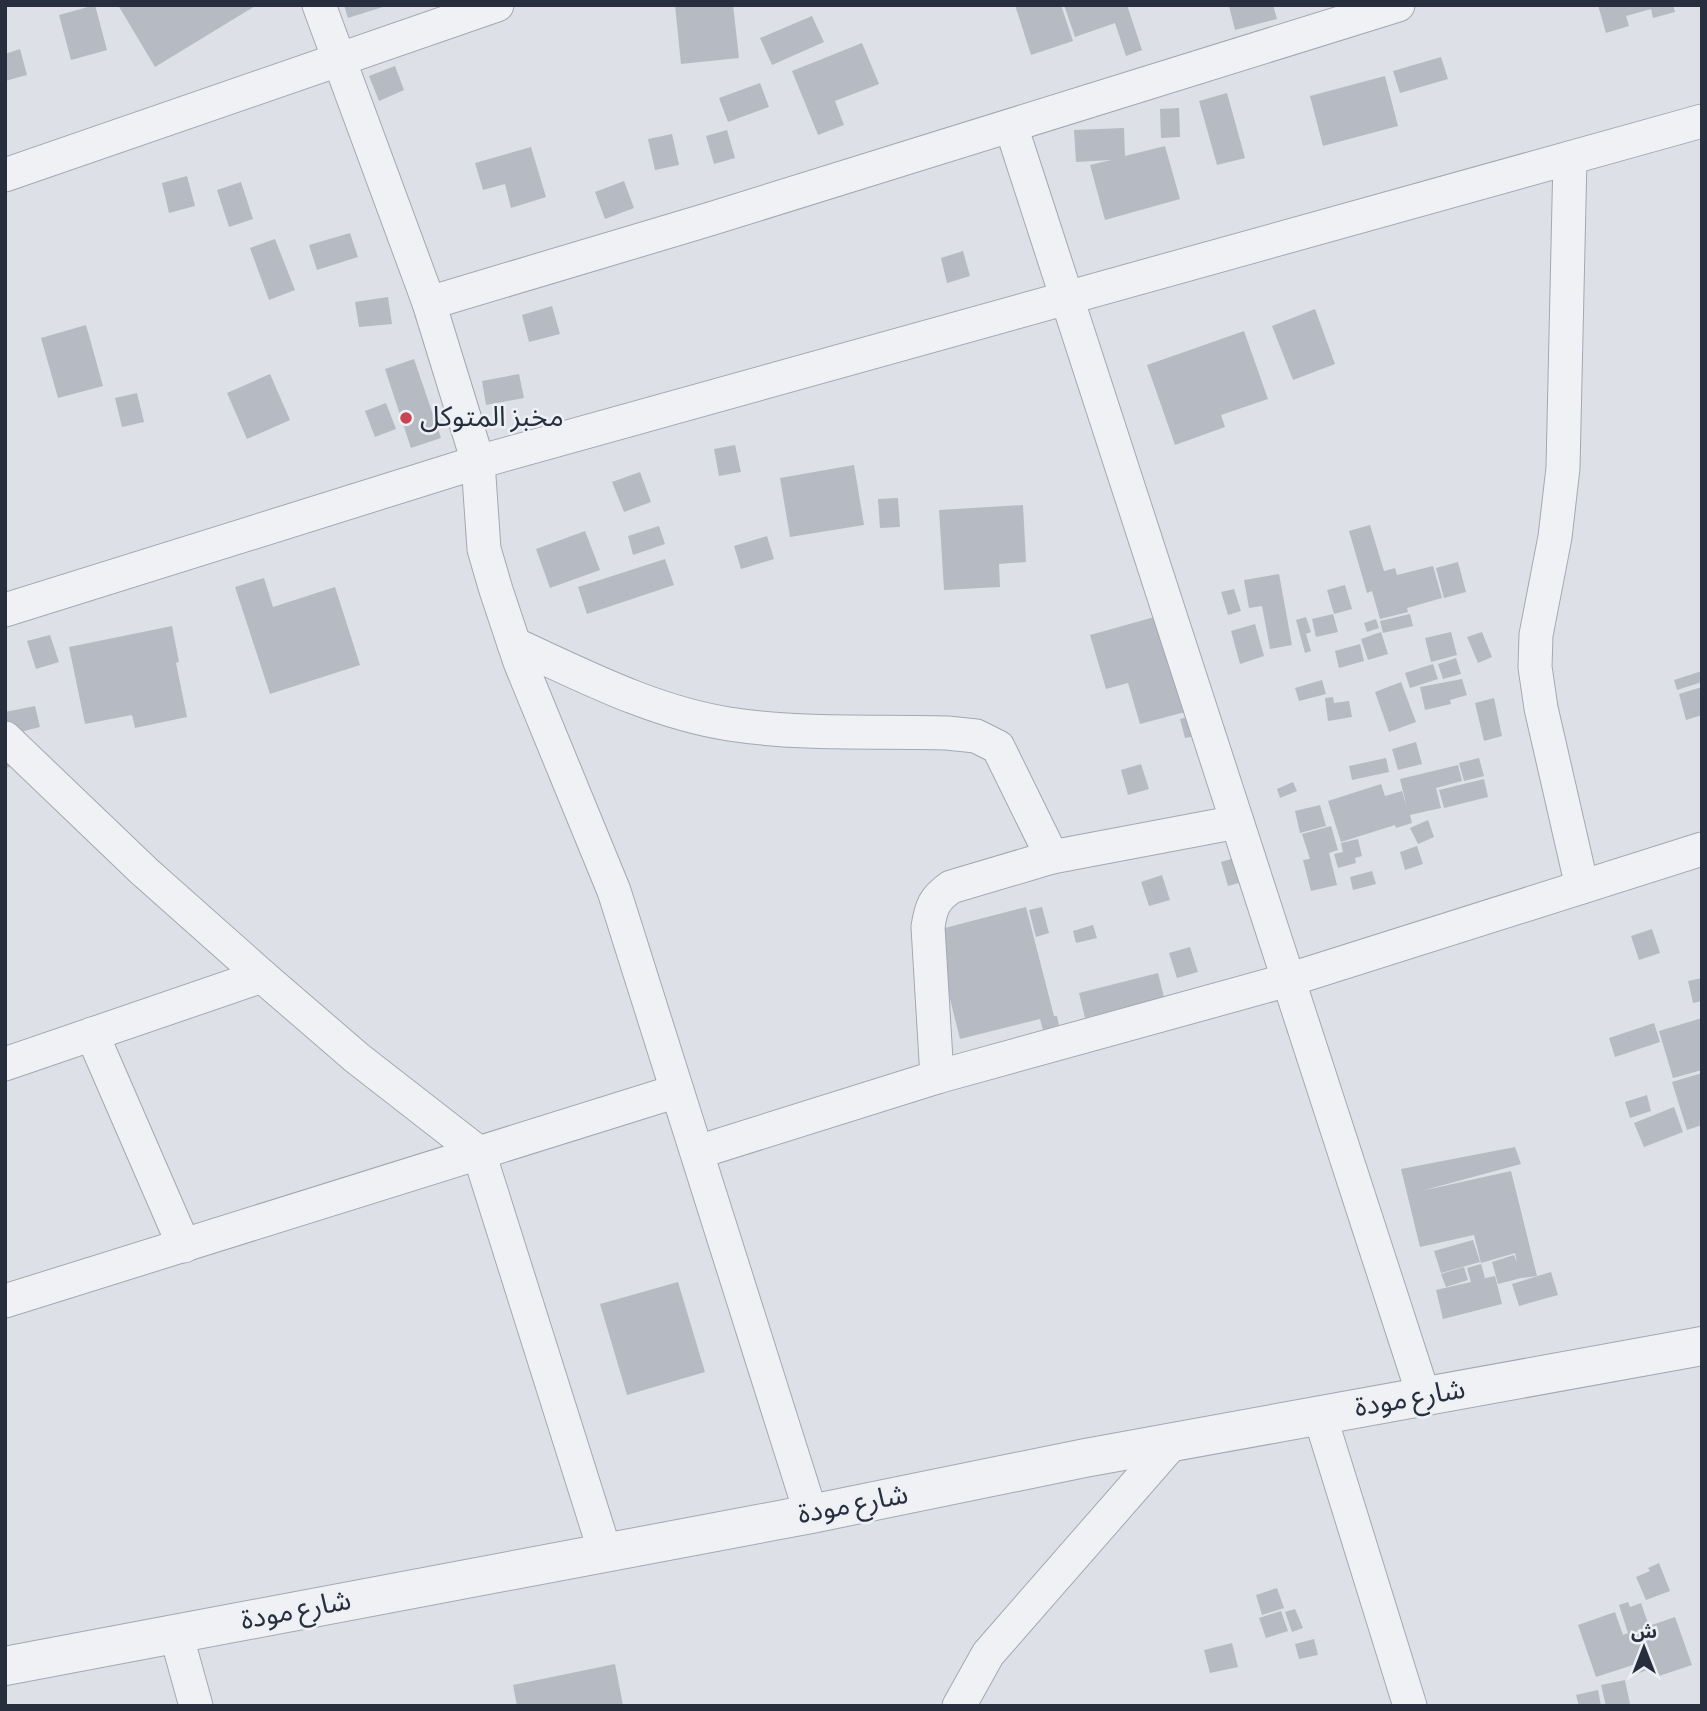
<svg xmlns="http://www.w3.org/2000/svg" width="1707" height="1711" font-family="'Alegreya Sans','Noto Sans Arabic',sans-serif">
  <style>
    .building { fill: #b5bac3 }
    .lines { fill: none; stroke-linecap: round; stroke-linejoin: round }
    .minor-casing { stroke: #a3a8b1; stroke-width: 35 }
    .tertiary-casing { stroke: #a3a8b1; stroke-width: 40 }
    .minor { stroke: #f0f1f5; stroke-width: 33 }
    .tertiary { stroke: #f0f1f5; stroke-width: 38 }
    .poi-dot { fill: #c94553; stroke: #edf0f4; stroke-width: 2.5 }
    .labels { text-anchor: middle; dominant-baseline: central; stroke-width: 5; stroke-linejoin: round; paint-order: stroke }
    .poi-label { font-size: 28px; fill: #272e3d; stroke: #edf0f4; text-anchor: start }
    .street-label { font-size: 28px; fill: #272e3d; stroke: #edf0f4 }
  </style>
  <rect width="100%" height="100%" fill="#dde1e7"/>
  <g class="building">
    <path d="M95,5l12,45 -36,10 -12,-45z"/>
    <path d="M118,5h139l-102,62z"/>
    <path d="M344,5h42v1l-38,12z"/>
    <path d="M675,5h58l6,53 -58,6z"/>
    <path d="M1015,5h46l12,36 -42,14z"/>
    <path d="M1064,5h63l15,45 -16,6 -11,-33 -40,14z"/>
    <path d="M1273,5l4,14 -42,11 -6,-24z"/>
    <path d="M1598,5h75l2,7 -22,6 -2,-9 -25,7 3,10 -23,7z"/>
    <path d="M812,16l12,26 -52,23 -12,-27z"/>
    <path d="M862,43l17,41 -44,17 9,24 -26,10 -26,-64z"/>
    <path d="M20,49l7,26 -22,6v-27z"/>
    <path d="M1441,57l7,22 -48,14 -7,-22z"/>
    <path d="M395,66l9,24 -25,11 -10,-25z"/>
    <path d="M1385,76l13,50 -75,20 -13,-50z"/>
    <path d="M760,83l9,24 -41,15 -9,-24z"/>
    <path d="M1227,93l18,65 -28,7 -18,-64z"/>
    <path d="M1179,108l1,29 -19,1 -1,-29z"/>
    <path d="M1124,128l1,28 40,-10 15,53 -75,21 -15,-55 21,-5 -35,2 -2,-32z"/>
    <path d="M727,130l8,28 -21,6 -8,-28z"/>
    <path d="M672,134l7,31 -24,5 -7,-31z"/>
    <path d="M531,147l15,50 -35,11 -6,-24 -22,6 -8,-27z"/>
    <path d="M187,176l8,30 -26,7 -7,-30z"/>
    <path d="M624,181l10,27 -29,11 -10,-27z"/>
    <path d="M241,182l12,37 -24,8 -12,-37z"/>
    <path d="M350,233l8,24 -41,13 -8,-25z"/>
    <path d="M275,239l20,51 -26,10 -19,-52z"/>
    <path d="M963,251l7,25 -23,7 -6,-25z"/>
    <path d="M388,297l4,27 -33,3 -4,-25z"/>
    <path d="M552,306l8,28 -31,8 -7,-27z"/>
    <path d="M1315,309l20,55 -42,16 -21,-54z"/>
    <path d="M86,325l17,61 -45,12 -17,-60z"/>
    <path d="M1244,331l24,68 -47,16 4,12 -50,18 -28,-80z"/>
    <path d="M414,359l27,79 -30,10 -26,-79z"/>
    <path d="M270,374l20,46 -43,19 -20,-46z"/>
    <path d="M519,374l5,24 -38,7 -4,-24z"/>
    <path d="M137,393l7,29 -22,5 -7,-29z"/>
    <path d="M386,403l10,26 -21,8 -10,-26z"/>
    <path d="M735,445l6,27 -22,4 -5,-27z"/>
    <path d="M854,465l10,60 -74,12 -10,-59z"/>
    <path d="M640,472l11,30 -27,10 -12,-30z"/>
    <path d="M898,498l2,29 -20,1 -2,-29z"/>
    <path d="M1023,505l3,57 -27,2 1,23 -56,3 -5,-80z"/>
    <path d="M1370,525l14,46 11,-3 2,7 36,-9 9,32 -35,10 1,4 -28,7 -8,-28 -5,2 -18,-62z"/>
    <path d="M659,526l6,18 -32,11 -5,-19z"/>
    <path d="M585,531l15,39 -50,18 -14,-39z"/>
    <path d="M767,536l7,23 -33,10 -7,-23z"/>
    <path d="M665,559l9,26 -87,29 -9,-27z"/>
    <path d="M1458,562l8,30 -22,6 -8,-30z"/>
    <path d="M1279,574l13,71 -22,4 -8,-43 -13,2 -5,-28z"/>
    <path d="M264,578l9,29 62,-20 25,78 -90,29 -35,-107z"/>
    <path d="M1345,585l7,24 -18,5 -7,-24z"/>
    <path d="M1234,589l7,22 -13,4 -7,-23z"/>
    <path d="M1333,614l5,18 -22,5 -4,-18z"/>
    <path d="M1410,614l3,12 -30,7 -3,-12z"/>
    <path d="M1158,616l27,96 -45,12 -12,-41 -22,6 -16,-54z"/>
    <path d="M1306,617l5,15 -5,2 5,17 -6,2 -9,-33z"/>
    <path d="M1376,619l3,9 -12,4 -3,-9z"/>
    <path d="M1255,624l9,32 -24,8 -9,-33z"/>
    <path d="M172,626l7,36 -3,1 11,54 -52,11 -3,-13 -47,9 -16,-77z"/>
    <path d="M1381,632l7,22 -20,6 -7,-21z"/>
    <path d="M1451,632l6,23 -26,7 -6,-24z"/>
    <path d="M1482,632l10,25 -14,6 -11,-26z"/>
    <path d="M50,635l9,27 -23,7 -9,-28z"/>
    <path d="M1360,644l4,17 -25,7 -4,-17z"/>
    <path d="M1456,658l5,16 -18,5 -5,-15z"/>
    <path d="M1433,664l5,15 -28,9 -5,-15z"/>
    <path d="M1702,671v11l-25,8 -3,-10z"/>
    <path d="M1462,679l5,16 -17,5 1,4 -26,6 -5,-23z"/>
    <path d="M1322,680l4,14 -27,7 -4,-13z"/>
    <path d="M1401,682l15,40 -27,10 -14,-40z"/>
    <path d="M1702,687v28l-16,5 -7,-26z"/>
    <path d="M1333,697l1,6 15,-2 3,16 -24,4 -3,-23z"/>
    <path d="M1494,698l8,38 -18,5 -9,-38z"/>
    <path d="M35,706l5,21 -16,4 7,31 -26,6v-56z"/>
    <path d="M1196,715l6,20 -17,3 -5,-19z"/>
    <path d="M1416,742l6,22 -24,6 -6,-21z"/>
    <path d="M1386,758l3,14 -37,8 -3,-14z"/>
    <path d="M1479,758l5,18 -20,5 -5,-18z"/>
    <path d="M1141,764l8,25 -21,6 -7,-25z"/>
    <path d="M1458,765l4,16 -26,7 5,20 -31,7 2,8 -16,5 -1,-3 -54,17 -13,-41 53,-17 4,12 17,-5 5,17 -7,-29z"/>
    <path d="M1484,779l4,18 -44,11 -5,-18z"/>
    <path d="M1293,782l4,9 -17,7 -3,-9z"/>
    <path d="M1320,805l6,21 -26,7 -5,-22z"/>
    <path d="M1428,820l6,17 -16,7 -8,-16z"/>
    <path d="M1331,826l7,24 -9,3 8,32 -26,6 -8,-31 7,-1 -8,-25z"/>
    <path d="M1358,839l4,17 -7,2 1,5 -18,5 -4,-14 9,-2 -2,-9z"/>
    <path d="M1417,846l6,18 -18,6 -5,-18z"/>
    <path d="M1241,856l8,24 -21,6 -7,-24z"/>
    <path d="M1372,871l4,13 -23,6 -3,-13z"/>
    <path d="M1162,875l8,25 -21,6 -8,-24z"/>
    <path d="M1026,907l28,109h3l2,9 -16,5 -3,-11 -80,20 -27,-108z"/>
    <path d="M1042,907l7,26 -13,4 -7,-27z"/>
    <path d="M1093,925l4,13 -21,5 -3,-12z"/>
    <path d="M1652,929l8,24 -21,7 -8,-24z"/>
    <path d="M1190,947l8,25 -21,6 -8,-25z"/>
    <path d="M1158,973l6,24 -79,21 -6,-25z"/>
    <path d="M1702,978v23l-9,2 -5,-22z"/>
    <path d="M1702,1018v52l-29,8 -14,-47z"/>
    <path d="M1654,1023l6,19 -45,15 -6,-19z"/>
    <path d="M1702,1073v52l-15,5 -15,-48z"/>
    <path d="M1647,1095l4,16 -21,7 -5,-16z"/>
    <path d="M1674,1107l9,25 -39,15 -10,-24z"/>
    <path d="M1515,1147l6,17 -100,27 90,-20 26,105 -16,2 -23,6 -6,-22 22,-7 3,8 -2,-10 -34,10 -7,-28 -54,12 -19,-78z"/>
    <path d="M1473,1240l7,22 -39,11 -7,-22z"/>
    <path d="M1481,1264l4,14 -8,2 18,-4 7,28 -59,15 -7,-29 35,-8 -4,-14z"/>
    <path d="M1464,1267l4,13 -22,7 -5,-13z"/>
    <path d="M1551,1272l7,23 -39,11 -7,-22z"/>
    <path d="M678,1282l27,90 -78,23 -27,-91z"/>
    <path d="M1659,1563l11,28 -24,9 -10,-23 14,-6 -2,-3z"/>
    <path d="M1277,1588l7,20 -22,7 -6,-20z"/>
    <path d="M1628,1602l2,5 11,-4 8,23 26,-9 17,48 -33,11 -3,-9 -17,6 -3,-9 -40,13 -18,-52 37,-13 8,23 5,-2 -9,-28z"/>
    <path d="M1295,1609l8,19 -11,4 -7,-20z"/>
    <path d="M1281,1611l7,20 -22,7 -7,-20z"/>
    <path d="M1314,1639l4,16 -19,4 -4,-15z"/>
    <path d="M1232,1643l6,24 -28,6 -6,-23z"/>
    <path d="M615,1664l8,41 -106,1 -4,-21z"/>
    <path d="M1625,1680l5,24 -24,2 -5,-21z"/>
    <path d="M1598,1690l3,16h-22l-3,-11z"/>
  </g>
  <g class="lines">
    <defs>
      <g id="minor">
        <path d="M319,5l110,298 49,159 6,87 12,41 24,72 94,229 197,623"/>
        <path d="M1011,126l413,1271"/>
        <path d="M1570,158l-7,310 -8,69 -19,98 -1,32 6,41 41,179"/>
        <path d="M5,175l492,-170"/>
        <path d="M429,303l281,-84 688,-214"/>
        <path d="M5,610l473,-148 1224,-341"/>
        <path d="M514,644c70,32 139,68 215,80 70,11 147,7 218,9l29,3 22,11 54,110"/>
        <path d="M5,738l140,134 117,104 95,82 122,95 126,399"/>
        <path d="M92,1034l92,212"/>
        <path d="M5,1064l257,-88"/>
        <path d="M937,1077l-9,-150c3,-20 6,-28 23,-40l101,-30 185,-35"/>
        <path d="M698,1152l239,-75 351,-97 414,-131"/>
        <path d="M5,1301l672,-210"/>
        <path d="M1320,1416l90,290"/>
        <path d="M176,1634l20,72"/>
        <path d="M959,1706l29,-52 186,-213"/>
      </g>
      <path id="tertiary" d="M5,1666l806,-152 274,-56 617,-112"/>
    </defs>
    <use href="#minor" class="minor-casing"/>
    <use href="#tertiary" class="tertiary-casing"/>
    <use href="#minor" class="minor"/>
    <use href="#tertiary" class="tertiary"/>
  </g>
  <circle class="poi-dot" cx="406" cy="418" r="7"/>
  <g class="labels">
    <g class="poi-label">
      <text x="420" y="418">مخبز المتوكل</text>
    </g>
    <g class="street-label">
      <text transform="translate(1410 1399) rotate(-10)">شارع مودة</text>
      <text transform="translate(853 1505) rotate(-11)">شارع مودة</text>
      <text transform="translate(296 1611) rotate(-11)">شارع مودة</text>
    </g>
  </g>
  <rect width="1707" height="1711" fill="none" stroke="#272e3d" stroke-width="14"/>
  <g transform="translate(1644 1648)" stroke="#edf0f4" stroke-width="5" paint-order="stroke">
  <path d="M0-5L12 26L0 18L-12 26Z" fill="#272e3d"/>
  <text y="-10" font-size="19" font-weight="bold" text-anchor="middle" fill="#272e3d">ش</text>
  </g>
</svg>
